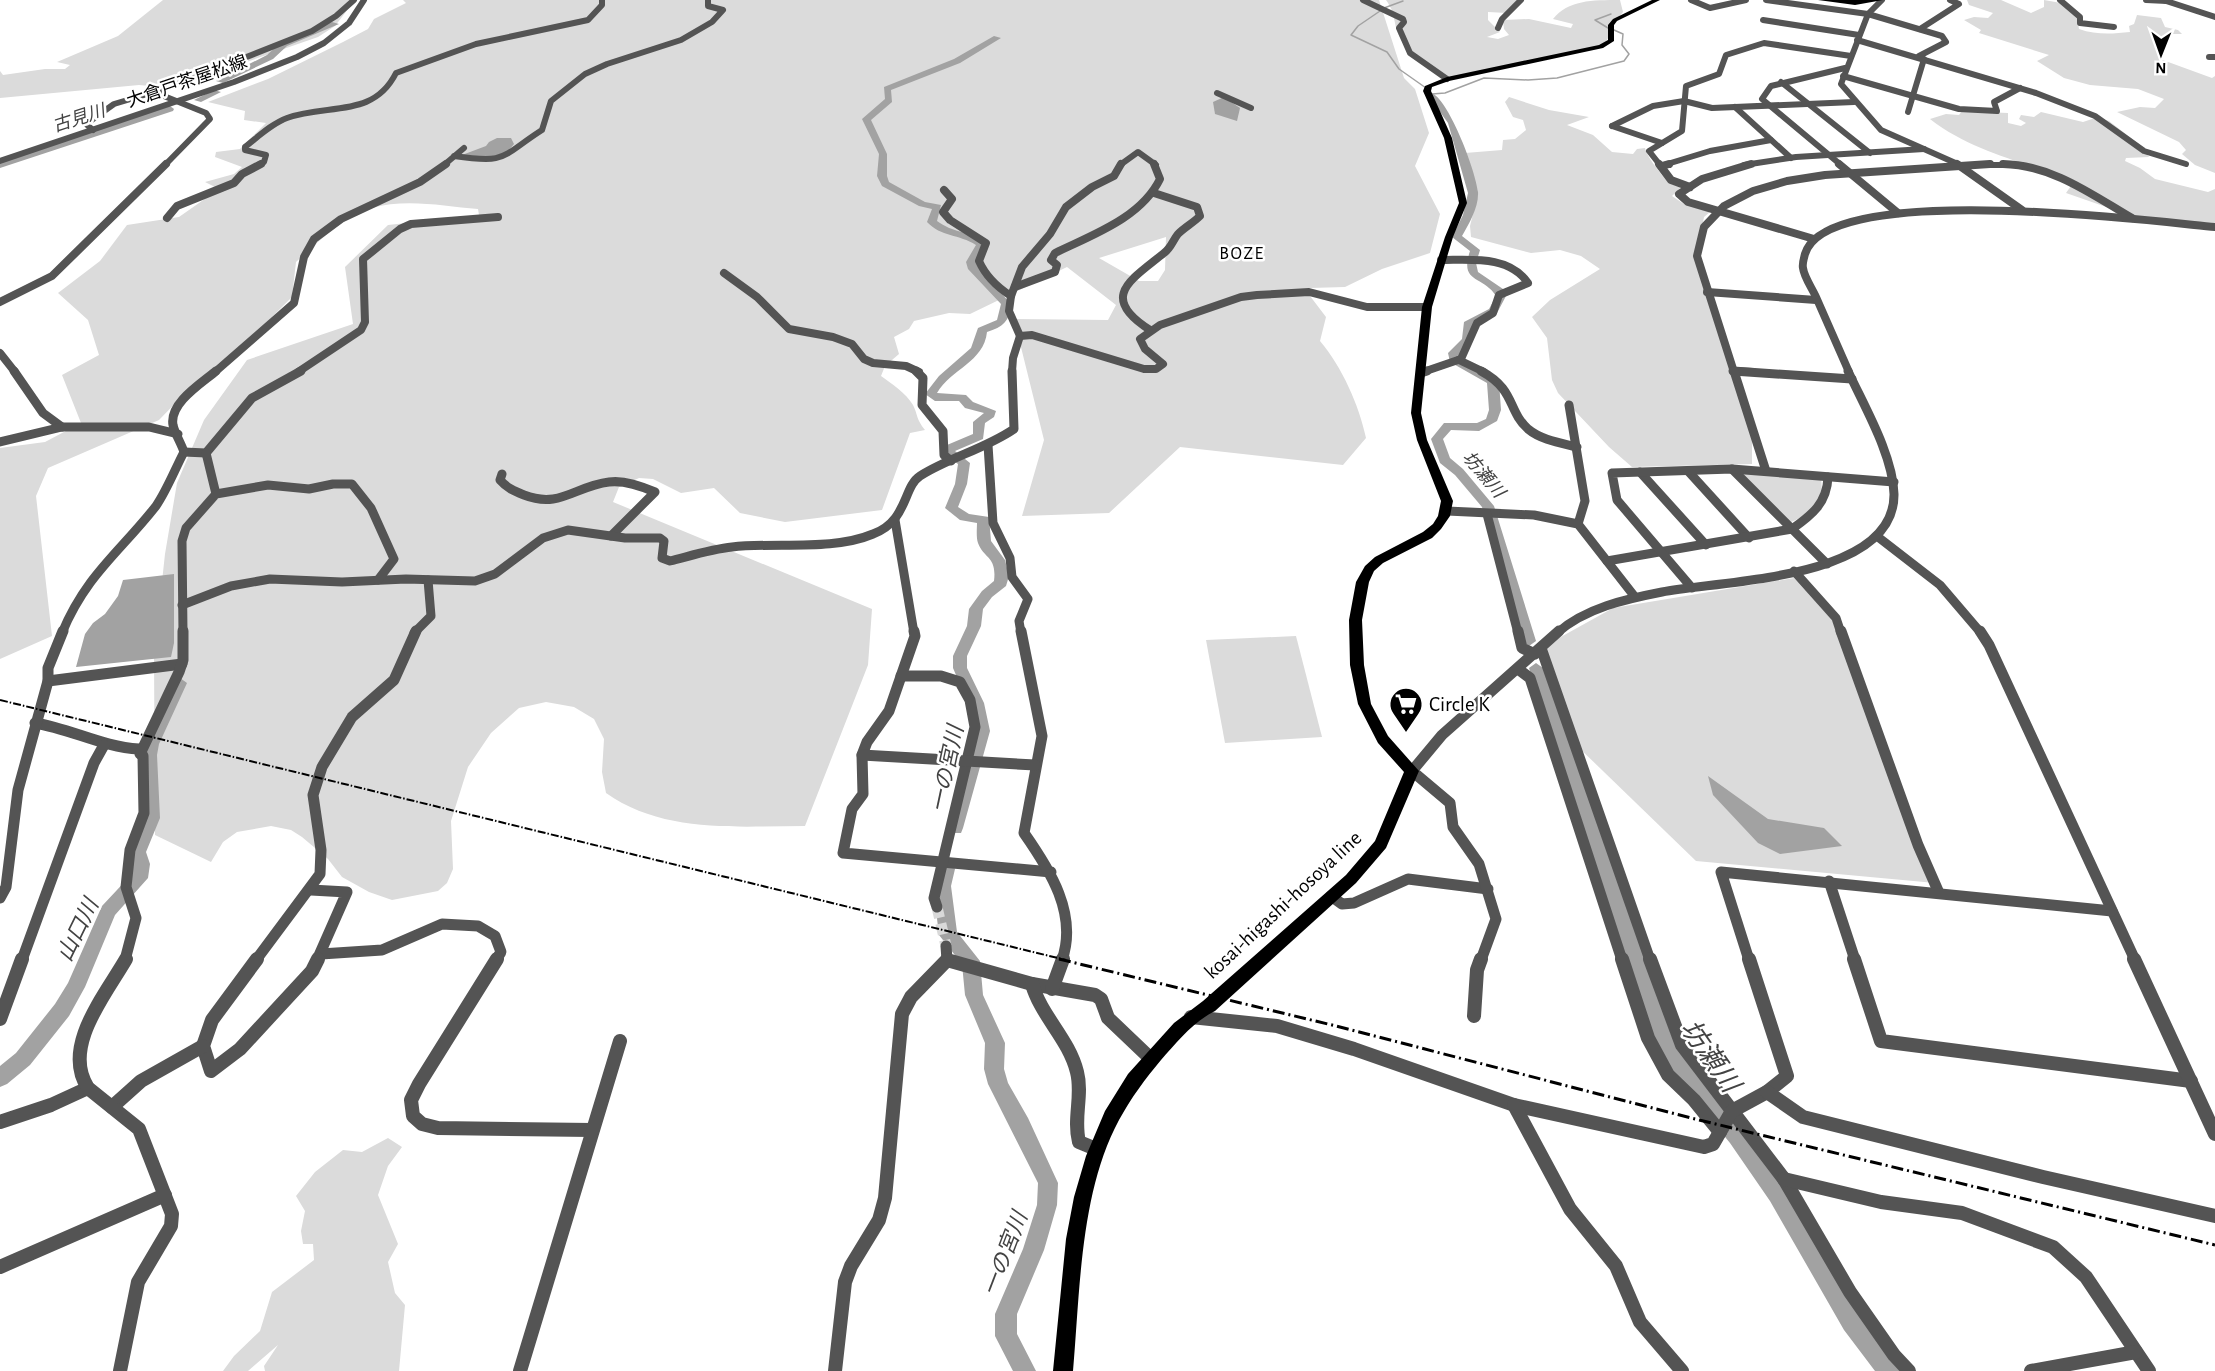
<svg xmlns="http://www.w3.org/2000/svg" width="2215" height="1371" font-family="'Alegreya Sans','Noto Sans JP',sans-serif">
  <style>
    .green { fill: #dbdbdb; fill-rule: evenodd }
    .water { fill: #a2a2a2 }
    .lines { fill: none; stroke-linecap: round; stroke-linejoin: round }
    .stream { stroke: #a2a2a2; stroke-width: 1.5 }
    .river { fill: #a2a2a2; fill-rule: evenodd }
    .minor-tunnel { stroke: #d9d9d9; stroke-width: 11; stroke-dasharray: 11 6; stroke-linecap: butt }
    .minor-far4 { stroke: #545454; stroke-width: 6 }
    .minor-far3 { stroke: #545454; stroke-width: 8 }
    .minor-far2 { stroke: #545454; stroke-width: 9 }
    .minor-far1 { stroke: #545454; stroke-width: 11 }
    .minor { stroke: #545454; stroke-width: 14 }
    .major { fill: #000; fill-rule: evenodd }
    .rail-far1 { stroke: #000; stroke-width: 2; stroke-dasharray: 8 2 1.5 2; stroke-linecap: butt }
    .rail { stroke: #000; stroke-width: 3; stroke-dasharray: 12 4 2 4; stroke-linecap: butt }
    .labels { text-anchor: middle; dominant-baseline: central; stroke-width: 5; stroke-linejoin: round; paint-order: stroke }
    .far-street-label { font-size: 18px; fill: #000; stroke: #fff }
    .far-water-label { font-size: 18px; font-style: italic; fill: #434343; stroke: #fff }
    .far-neighbourhood-label { font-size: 18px; letter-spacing: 1.5px; fill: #000; stroke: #fff }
    .poi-label { font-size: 21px; fill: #000; stroke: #fff; text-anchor: start }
    .street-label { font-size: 21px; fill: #000; stroke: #fff }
    .water-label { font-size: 22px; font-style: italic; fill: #434343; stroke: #fff }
    .near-water-label { font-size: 27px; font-style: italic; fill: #434343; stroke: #fff }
  </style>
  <rect width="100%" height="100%" fill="#fff"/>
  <g class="green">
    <path d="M163,0h192l-20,26 -17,11 -146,51 -33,-3 -139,13v-27l3,4 42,-6h20l5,-4 -13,-3 61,-26z"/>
    <path d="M403,0h976l25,78 11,11 14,44 -14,33 25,48 -10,39 -48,16 -37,18 -35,1 -3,4 19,25 -6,24c22,26 39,64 46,97l-23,27 -163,-18 -71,66 -87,3 22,-76 -30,-121 94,1 8,-15 -49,-38 -97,47 -21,-1 -35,8 -5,8 -15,8 5,17 -14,12 -4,10c11,8 25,17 32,29 5,10 3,14 12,25l-15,3 -28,77 -97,12 -45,-9 -26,-25 -33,5 -28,-14 -14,-1 -20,9 -6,15 259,107 -4,56 -63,161c-67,0 -141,8 -199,-33l-4,-21 2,-33 -10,-20 -20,-12 -28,-5 -27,6 -28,25 -23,34 -17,54 2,48 -6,14 -9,8 -46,9 -23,-8 -27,-15 -14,-18 -26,-22 -11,-7 -20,-4 -34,6 -14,10 -12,20 -56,-27 -1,-180 11,-101 12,-71 27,-63 43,-60 106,-36 -8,-57 43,-42 91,-10 -1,-6c-34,-3 -73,-11 -106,-1 -29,9 -54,34 -76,54l-4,35 -33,33 -64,53 -36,37 -111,48 -12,28 16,140 -52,23v-211l45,-6 36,-19 -19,-48 37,-20 -11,-35 -30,-27 42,-32 27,-36 52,-8 40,-28 -14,-7 29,-8 8,-7 -27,-10 1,-5 24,-3 26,-26 -22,-3 1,-9 -37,-9 60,-23 75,-37 25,-13 6,-10 32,-16zM1166,237l-1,33 -7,11h-19l-40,-23z"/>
    <path d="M1386,0h133l-12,13 -19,-1v8l12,12 -13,5 11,2 11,-4 -5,-6 -1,-9 26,-1 42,9 2,-4 -20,-5c15,-19 39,-19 67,-19l3,12c-10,10 -12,23 -20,35l-153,31c-20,-11 -45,-24 -53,-47 -4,-14 -2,-18 -11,-31z"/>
    <path d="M1967,0h34l30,13 13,-6v-7l17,3 16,14 2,12c17,6 33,5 51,3l-1,-6 5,-2 3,-9 24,3 4,9 13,3 4,4h-13l-9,25 52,19 3,-2v97l-20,-8 -13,-11 4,-4 -7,-8 -62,-30 23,-5 15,1 9,-9 -26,-10 -48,-4 -26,-7 -27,-17 12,-6 -70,-22 2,-3 -17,-10 10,-3 14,1 5,-5 -24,-8z"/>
    <path d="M1509,97l40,13 40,7 -22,8 26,10 19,17 21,2 4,-5 8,-1c2,9 16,26 22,33 3,3 10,5 14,6l-9,9 12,8 26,8 -6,5 -7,35 55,185v27l-120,3 -23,-20 -51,-54 -6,-13 -5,-42 -15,-21 18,-17 50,-31 -19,-13 -21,-6 -29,3 -60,-16 -1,-11 8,-32 -14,-38 1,-3 37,-3 1,-10 12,-1 11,-9 -3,-10 -10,-3 -8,-15z"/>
    <path d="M1962,111l46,2v10l13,3 5,-3 -7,-4 2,-4 13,2 7,-5 42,10 15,-5 11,4 31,24 9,12 -23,1 -1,3 15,7 15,11 53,13 7,-3v36l-80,-8 -69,-24 7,-10c-49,-23 -98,-29 -143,-64l16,-5 13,1z"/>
    <path d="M1738,472l83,7c4,22 -12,36 -32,44z"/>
    <path d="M1794,578l49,54 92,251 -239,-22 -123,-119 -32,-94 72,-40z"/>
    <path d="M1296,636l26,101 -97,6 -19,-103z"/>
    <path d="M388,1138l14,9 -14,19 -10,29 20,49 -10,18 7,31 10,12 -6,66h-134l-1,-5 14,-21 -30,26h-25l11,-15 26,-25 12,-39 42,-32 -1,-16h-10l-2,-13 4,-20 -9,-15 19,-24 28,-22 19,2z"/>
  </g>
  <g class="water">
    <path d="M1224,97l16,11 -3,13 -22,-7 -2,-12z"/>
    <path d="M497,138h14l3,6c-13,18 -32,13 -52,11l24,-9 3,-4z"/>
    <path d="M174,574v69l-3,14 -95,10 9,-33 8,-11 12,-9 13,-18 5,-16z"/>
    <path d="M1708,776l60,43 56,9 18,18 -62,8 -22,-11 -45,-48z"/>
  </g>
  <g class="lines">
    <g class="stream">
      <path d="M1384,8l19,-7"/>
      <path d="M1380,11l-22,15 -7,9 36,17 12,17 27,19"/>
      <path d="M1608,28l-13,-8 16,-6"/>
      <path d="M1432,94l13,-1 39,-15 44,2 29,-2 67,-17 5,-7 -7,-9 1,-11 -9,-4"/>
    </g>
    <g class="river">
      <path d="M332,22l7,2 -52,22 -14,13 -50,24 -7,-2 51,-26 14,-13z"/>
      <path d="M994,36l7,2 -41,25 -69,27 1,12 -21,18 16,34v22l2,6 36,20 16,3 -4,16c16,12 29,9 48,21l1,7 -10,13 3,7 32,35c-1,17 -8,23 -24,28 -3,30 -36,37 -50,61l29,2 7,7 23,9 -2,6 -9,6 -2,16 -28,12 15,12 -3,21 -9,23 11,7 20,3 2,24 14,19 4,16 -3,10 -14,11 -9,12 -2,17 -14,30v12l17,35 6,28 -27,97 -2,5h-12l-2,-5 27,-97 -6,-28 -15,-35v-12l14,-30 2,-17 13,-18 12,-10c3,-25 -10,-22 -16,-38 -2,-6 -1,-15 -1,-20l-17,-3 -15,-12 10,-24 3,-20 -16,-12 5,-7 26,-11v-12l11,-9 -19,-5 -6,-7h-24l-10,-7 14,-18 32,-28 7,-20 19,-8 4,-16 -33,-35 -2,-7 10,-17c-17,-11 -35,-8 -49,-23l5,-13 -13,-3 -37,-20 -5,-10 2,-22 -17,-35 23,-20 -1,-12 70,-28z"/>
      <path d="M214,90l7,2 -20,10 -7,-2z"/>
      <path d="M1432,93c18,9 44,79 46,99 1,15 -9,32 -16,44l18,14 -4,13 2,9 25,17 3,7 -9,17 -24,13v14l-13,14v5l3,2 25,12 11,9 2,28 -4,11 -18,10 -28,-1 -8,9 7,19 13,11 31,37 42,135 -7,5 -7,-5 -40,-134 -27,-32 -15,-12 -9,-24 13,-16h33l9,-4 3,-9 -2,-27 -37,-21 -2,-9 14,-14 2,-17 25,-13 7,-13c-13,-21 -37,-12 -26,-45l-18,-14 11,-22 5,-22 -20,-70 -20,-28z"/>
      <path d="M170,106l4,3 -1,2 -173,57v-6z"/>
      <path d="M1536,663l7,5 128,366 12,22 61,73 40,58 76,127 37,49 3,8h-25l-31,-41 -74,-129 -40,-58 -61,-75 -14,-25 -126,-375z"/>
      <path d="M180,678l7,5 -28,61 -2,11 3,63 -14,34 4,12 -2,14 -33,37 -30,72 -16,29 -39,49 -23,19 -7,3v-21l16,-13 39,-49 13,-21 34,-77 29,-31 1,-11 -2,-12 14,-34 -3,-63 2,-11 30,-61z"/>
      <path d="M946,862l6,2 3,5 -4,17 6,46 23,29 3,34 22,48 -1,26 4,14 20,35 30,65 -1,22 -13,45 -27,64v20l19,37h-23l-18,-35v-22l28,-65 14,-44 1,-22 -50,-99 -4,-15 1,-26 -20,-48 -3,-31 -23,-29 -6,-49 7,-22z"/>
    </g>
    <path class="minor-tunnel" d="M937,907l9,39"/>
    <g class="minor-far4">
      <path d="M1363,0l40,19 1,3 -5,6 11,25 37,26"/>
      <path d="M1691,0l19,8 36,-8"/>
      <path d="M1766,0l102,14 74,22 4,6 -27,14 5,3 -16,53"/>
      <path d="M1882,0l-14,14 -27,70 40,46 79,35"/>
      <path d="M2060,0l20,17v6l34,4"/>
      <path d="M2146,0l21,1"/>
      <path d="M2163,0l52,17"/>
      <path d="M1763,20l96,15"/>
      <path d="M1498,28l4,-9 19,-19"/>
      <path d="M1920,29l39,-25 -9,-4"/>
      <path d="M1857,40l179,53 59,23 49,35 42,13"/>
      <path d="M2209,57h6"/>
      <path d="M1843,76l116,33 38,2 -3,-9 26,-14"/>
      <path d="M1781,82l89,71"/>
      <path d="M154,92l52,21 4,6 -45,46"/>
      <path d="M1217,93l34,15"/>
      <path d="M1735,107l56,51"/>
      <path d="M1612,126l41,-20 31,-5 28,7 142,-6"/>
      <path d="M1612,126l50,17"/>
      <path d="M93,130l-7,-6 28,-20 57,-17 141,-56 24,-15 18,-16"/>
      <path d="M454,156c54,8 46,1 88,-26l9,-29 34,-27 22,-10 74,-24 31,-18 11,-12 -15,-4v-6"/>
      <path d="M0,161l234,-79 63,-25 27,-14 25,-20 15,-23"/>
      <path d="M258,165l6,-3 2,-7 -21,-5v-3c13,-10 26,-23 42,-29 40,-15 86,1 109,-45l80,-29 112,-24 14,-15v-5"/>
      <path d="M444,165l20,-17"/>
      <path d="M1120,165l18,-13 18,13"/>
      <path d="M1660,165l-11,-14 33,-20 4,-45 33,-12 7,-19 38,-12 87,13"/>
      <path d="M1664,165l46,-14 61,-11"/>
      <path d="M1744,165l52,-8 128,-8"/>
      <path d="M1841,165l-79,-66 9,-13 74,-18"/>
      <path d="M1965,165h57"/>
    </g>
    <g class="minor-far3">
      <path d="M1659,164l12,16 19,7"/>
      <path d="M1751,164l-49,15 -23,15 9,8 126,37"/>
      <path d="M1839,164l59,49"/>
      <path d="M1957,164l65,46"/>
      <path d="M2003,164c49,1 88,30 129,54"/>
      <path d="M1662,166l7,-2"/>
      <path d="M944,190l8,9 -9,13 7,8 36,23 -7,18c7,16 18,26 32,35"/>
      <path d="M167,218l10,-12 57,-23 8,-9 19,-10"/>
      <path d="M724,273l33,24 32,32 44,8 19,7 12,15 9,4 33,3 13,6"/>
      <path d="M1015,287l40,-15 2,-7 -6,-5 4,-7c37,-18 86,-35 105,-74l-6,-15"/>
      <path d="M1707,292l109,8"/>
      <path d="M0,302l52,-26 114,-112"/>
      <path d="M1150,330c-52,-33 -19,-50 14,-77 7,-5 9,-13 14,-19 7,-7 15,-11 22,-18l-3,-9 -43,-14"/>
      <path d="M1020,336l-11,-25 2,-15 11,-29 28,-33 16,-27 26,-20 22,-11 7,-12"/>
      <path d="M1020,336l12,-1 112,34h12l7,-5 -18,-15 -5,-10 20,-14 81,-28 16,-2 52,-3 58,15h60"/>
      <path d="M0,353l15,19"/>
      <path d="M1459,360l25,12"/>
      <path d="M1733,371l20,1"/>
      <path d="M215,372l79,-69 10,-46 10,-18 27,-20 79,-37 26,-18"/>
      <path d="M298,372l63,-42 4,-8 -2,-63 37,-30 11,-5 87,-7"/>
      <path d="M1012,372l1,-14 7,-22"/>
      <path d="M1423,372l38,-13 16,-36 16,-10 6,-18 29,-12c-19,-28 -57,-23 -87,-23"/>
      <path d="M1734,372l-37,-116 7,-29 20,-21 29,-15 34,-10 38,-6 165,-11"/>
      <path d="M1849,372c-11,-25 -22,-50 -33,-75 -4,-9 -12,-20 -13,-29 -1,-4 1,-10 2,-14 22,-74 345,-33 410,-27"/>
    </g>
    <g class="minor-far2">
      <path d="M14,371l29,42 19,14"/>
      <path d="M916,371l7,7 -1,27 21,26 1,24 7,6"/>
      <path d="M1481,371c35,19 26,39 47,58 13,11 33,14 49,18"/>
      <path d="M1733,371l119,8"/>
      <path d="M1734,371l32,100"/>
      <path d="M1421,373l6,-2"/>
      <path d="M1569,405l16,96 -7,23"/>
      <path d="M0,442l62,-15h87l29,7"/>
      <path d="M988,445l5,78 17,35 2,19 16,22 -9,22 2,12"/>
      <path d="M184,452l22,1 46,-55 49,-27"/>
      <path d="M206,453l10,41"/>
      <path d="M1732,469l95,95"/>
      <path d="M1688,471l61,67"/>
      <path d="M1640,472l66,73"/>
      <path d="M502,474l-2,6c7,8 14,11 24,15 36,14 51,-9 85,-13 16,-2 32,4 46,10l-44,44"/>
      <path d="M1447,511l87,4 44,9 57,73"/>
      <path d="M1487,514l31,119"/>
      <path d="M895,520l19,113"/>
      <path d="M1878,537l62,48 41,48"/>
      <path d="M1607,561l185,-32c20,-14 35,-26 36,-52"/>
      <path d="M1794,571l42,47 5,15"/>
      <path d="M1692,588l-75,-88 -5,-27 120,-4 162,13"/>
      <path d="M182,605l49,-19 39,-7 72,3 64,-3 69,2 20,-7 48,-36 25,-8 57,8h35l4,3 -2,17 8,3c20,-5 42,-12 62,-14 44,-5 101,4 141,-13 35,-13 30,-47 47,-58 30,-19 65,-27 94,-47l-2,-58"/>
      <path d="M62,633c24,-58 58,-81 94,-127 11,-16 19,-37 28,-54 -3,-9 -9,-18 -11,-27 -4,-22 29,-42 43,-54"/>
      <path d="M183,633l-1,-92 4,-13 30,-34 52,-9 41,4 24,-5h19l19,24 23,51 -16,21"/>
      <path d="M414,633l17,-17 -3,-36"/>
      <path d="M1557,633c28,-25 69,-34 105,-41 61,-12 233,-12 232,-98 -1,-39 -30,-88 -46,-123"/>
    </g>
    <g class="minor-far1">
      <path d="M914,631l1,5 -26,75 -22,31 -5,13 1,39 -11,15 -9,44 208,19"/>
      <path d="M1021,631l21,105 -18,97c26,37 54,81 38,127"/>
      <path d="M1518,631l4,17 13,6"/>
      <path d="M1841,631l77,214 21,48"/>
      <path d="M1980,631l9,14 146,315"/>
      <path d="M1541,648l109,312"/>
      <path d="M1518,669l12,9 92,282"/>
      <path d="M901,676h40l19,6 10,18 5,27 -41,171 3,9"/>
      <path d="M48,681l134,-17"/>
      <path d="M35,723c36,6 68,24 104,26l4,7 1,57 -14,37 -4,37 10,31 -11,42"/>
      <path d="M140,754l39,-82 4,-12v-29"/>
      <path d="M862,755l173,10"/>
      <path d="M1829,881l26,79"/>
      <path d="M311,890l36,2 -30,68"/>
      <path d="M1331,896l11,8 12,-1 54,-24 80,10"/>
      <path d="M0,898l6,-11 12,-97 30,-109v-13l15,-37"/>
      <path d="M946,946l1,14"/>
      <path d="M321,954l61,-4 60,-26 36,2 17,10 6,16 -5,8"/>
      <path d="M22,960l72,-197 10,-18"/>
      <path d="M256,960l64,-86 1,-24 -8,-55 9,-28 30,-50 42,-37 22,-49"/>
      <path d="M1481,960l15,-41 -17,-55 -26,-37 -3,-24 -38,-32 30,-36 117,-104"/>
      <path d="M1749,960l-28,-88 391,39"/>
    </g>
    <g class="minor">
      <path d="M257,959l-45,61 -9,26 8,25 29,-22 72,-78 6,-12"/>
      <path d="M497,959l-78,125 -8,16 2,16 9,8 16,4 154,2"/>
      <path d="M1622,959l26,79 20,37 26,25 26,32"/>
      <path d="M1650,959l32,86 102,134 66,113 44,63 15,16"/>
      <path d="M1854,959l27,82 310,40"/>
      <path d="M2134,959l81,175"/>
      <path d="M947,960l85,24 63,11 6,4 7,19 42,40"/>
      <path d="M1032,984c9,32 37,55 45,88 6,23 -4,46 2,70l17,7"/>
      <path d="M1052,989l11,-30"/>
      <path d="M1474,1016l3,-46 4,-11"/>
      <path d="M1191,1017l86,9 77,23 160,56 190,42 9,-3 19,-33 35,-19 20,-16 -38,-117"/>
      <path d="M0,1019l22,-60"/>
      <path d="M1767,1092l36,25 240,60 172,39"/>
      <path d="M1514,1105l56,104 46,57 24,56 42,49"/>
      <path d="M112,1107l29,-26 62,-35"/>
      <path d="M0,1122l51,-17 37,-17"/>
      <path d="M1784,1179l97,23 81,11 91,34 33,30 63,94"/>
      <path d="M0,1267l165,-72"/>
      <path d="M120,1371l18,-89 33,-56 1,-12 -33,-85 -51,-41c-27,-41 18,-94 38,-129"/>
      <path d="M520,1371l100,-330"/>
      <path d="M835,1371l10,-89 6,-16 28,-46 6,-22 17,-184 9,-17 36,-37"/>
      <path d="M2031,1371l105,-19"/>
    </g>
    <g class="major">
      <path d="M1652,0h8l-43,21 -3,4v16l-11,7 -154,33 -17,6 -1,4 21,47 15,65 -14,34 -21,70 -11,106 6,27 26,61 -3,15 -9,13 -9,9 -49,25 -9,8 -5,11 -7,38 2,45 7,39 17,32 31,35 -33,77 -30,35 -141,128c-22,11 -38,31 -54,49 -16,19 -30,38 -42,60 -39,72 -39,171 -46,251h-20l13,-132 8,-42 12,-41 19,-45 23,-37 46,-51 29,-22 143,-126 29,-34 29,-69 -26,-29 -20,-39 -8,-39 -1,-45 7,-38 9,-16 10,-9 48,-25 10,-8 5,-8 3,-15 -24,-61 -6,-27 11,-106 23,-70 14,-34 -15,-65 -21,-47 2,-5 22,-9 152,-32 9,-5v-15l5,-6z"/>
      <path d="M1818,0h65l-28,5z"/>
    </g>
    <path class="rail-far1" d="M0,700l1066,260"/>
    <path class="rail" d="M1059,959l277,67 359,93 520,126"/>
  </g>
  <defs>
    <symbol id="supermarket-pin" viewBox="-11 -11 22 30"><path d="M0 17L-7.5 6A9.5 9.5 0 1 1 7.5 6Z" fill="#000" stroke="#fff"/><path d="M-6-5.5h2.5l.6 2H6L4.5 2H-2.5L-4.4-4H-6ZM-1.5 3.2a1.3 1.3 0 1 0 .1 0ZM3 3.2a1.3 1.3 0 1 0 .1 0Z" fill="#fff"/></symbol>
  </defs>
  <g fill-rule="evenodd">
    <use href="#supermarket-pin" x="1387" y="685" width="38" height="52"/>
  </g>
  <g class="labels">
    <g class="far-street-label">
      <text transform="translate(187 82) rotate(-19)">大倉戸茶屋松線</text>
    </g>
    <g class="far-water-label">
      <text transform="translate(79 119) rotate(-18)">古見川</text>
      <text transform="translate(1483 475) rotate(50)">坊瀬川</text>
    </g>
    <g class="far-neighbourhood-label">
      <text x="1242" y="254">BOZE</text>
    </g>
    <g class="poi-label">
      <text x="1429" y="704">Circle K</text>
    </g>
    <g class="street-label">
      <text transform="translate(1283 905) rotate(-43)">kosai-higashi-hosoya line</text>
    </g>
    <g class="water-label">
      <text transform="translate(947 769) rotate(-78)">一の宮川</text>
      <text transform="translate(78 930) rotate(-64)">山口川</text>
      <text transform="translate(1005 1254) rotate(-69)">一の宮川</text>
    </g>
    <g class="near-water-label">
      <text transform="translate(1710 1056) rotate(55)">坊瀬川</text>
    </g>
  </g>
  <g transform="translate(2161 54) rotate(181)" stroke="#ffffff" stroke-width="4.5" paint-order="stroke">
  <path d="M0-4.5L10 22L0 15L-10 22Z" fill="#000000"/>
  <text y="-9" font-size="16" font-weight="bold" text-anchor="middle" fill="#000000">N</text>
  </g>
</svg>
